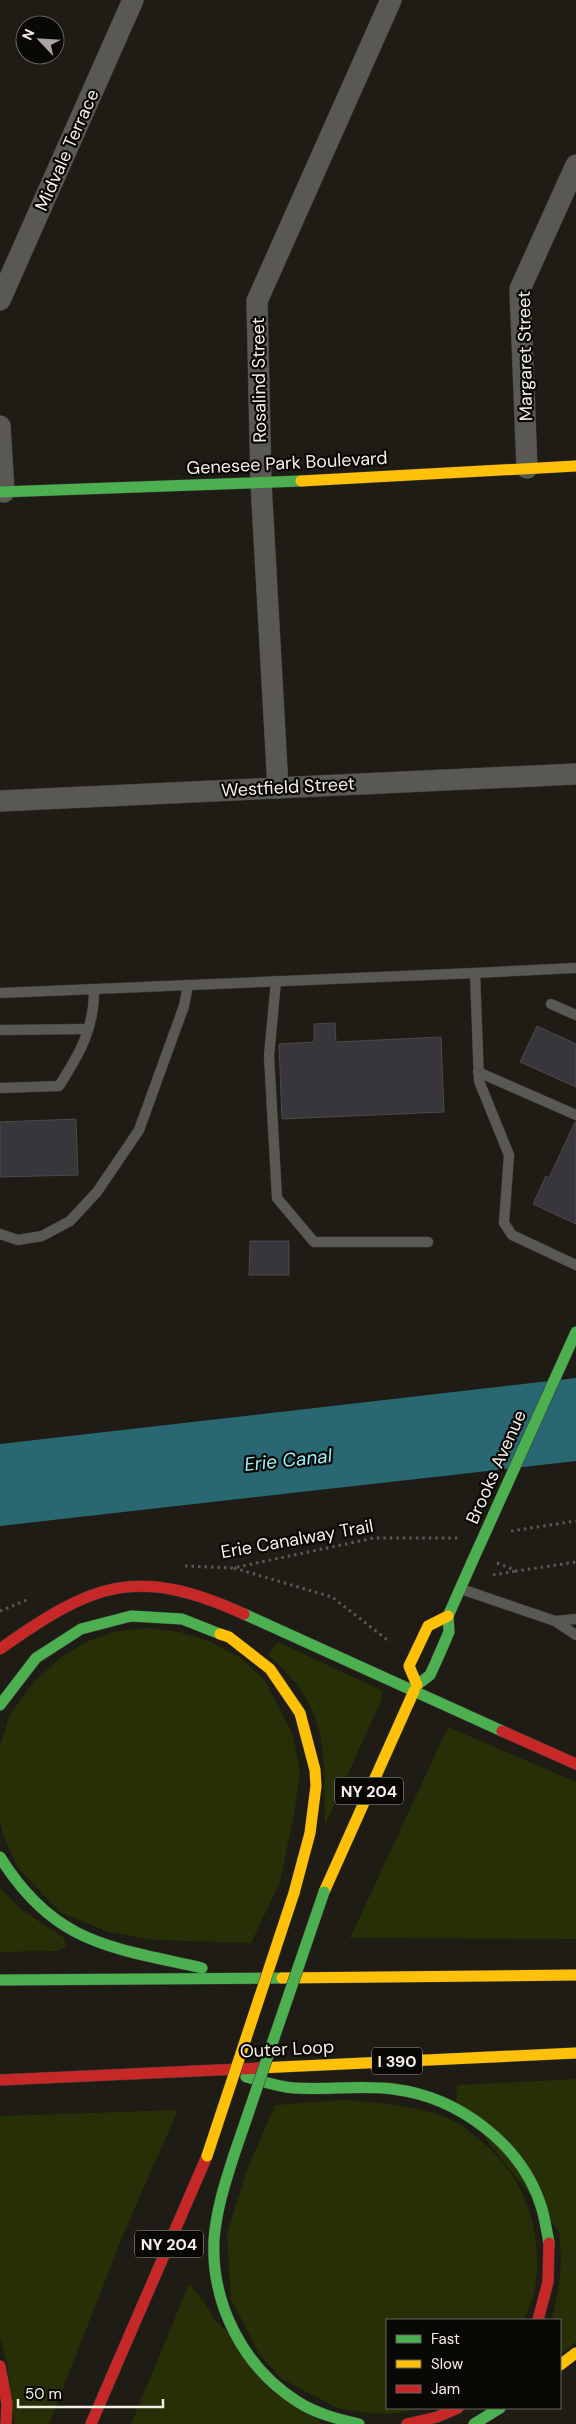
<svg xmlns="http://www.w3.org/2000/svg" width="576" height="2424" font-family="'DM Sans',sans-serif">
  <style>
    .grass { fill: #262f05 }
    .water { fill: #296872 }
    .building { fill: #39363b; stroke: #4b4949 }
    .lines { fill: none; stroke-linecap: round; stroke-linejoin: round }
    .lane-casing { stroke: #3a3834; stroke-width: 11 }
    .street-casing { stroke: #3a3834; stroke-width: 22 }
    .fast-casing { stroke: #3a3834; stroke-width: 12 }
    .slow-casing { stroke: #3a3834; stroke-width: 12 }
    .jam-casing { stroke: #3a3834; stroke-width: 12 }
    .path { stroke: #5a5854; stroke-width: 3; stroke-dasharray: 2.5 4; stroke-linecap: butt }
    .lane { stroke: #5a5852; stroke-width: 10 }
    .street { stroke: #5a5852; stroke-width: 21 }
    .fast { stroke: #4caf50; stroke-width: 11 }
    .slow { stroke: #ffc107; stroke-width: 11 }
    .jam { stroke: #c62828; stroke-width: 11 }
    .fast-bridge-casing { stroke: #3a3834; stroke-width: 12; stroke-linecap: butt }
    .slow-bridge-casing { stroke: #3a3834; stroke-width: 12; stroke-linecap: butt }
    .fast-bridge { stroke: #4caf50; stroke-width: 11 }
    .slow-bridge { stroke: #ffc107; stroke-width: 11 }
    .labels { text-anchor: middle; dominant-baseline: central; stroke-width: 4.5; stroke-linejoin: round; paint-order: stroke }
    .shield { fill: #0a0804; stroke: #adaaa4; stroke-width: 1 }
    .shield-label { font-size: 16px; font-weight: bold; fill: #f3f0e8 }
    .street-label { font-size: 18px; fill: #f3f0e8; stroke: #0a0804 }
    .water-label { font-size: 19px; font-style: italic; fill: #9eeffd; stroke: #0a0804 }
  </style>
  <rect width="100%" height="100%" fill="#1e1c15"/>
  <g class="grass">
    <path d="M146,1628l33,4 30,9 32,17 24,23 28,54 7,37 -5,37 -15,73 -29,61 -97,-3 -46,-8 -48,-20 -42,-44 -14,-30 -4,-16v-75l9,-31 24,-33 27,-25 26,-16 32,-11z"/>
    <path d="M278,1642l105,49 -1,8 -57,126c-2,-76 6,-116 -57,-170z"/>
    <path d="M448,1727l128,55v157l-226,-1z"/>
    <path d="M0,1888l21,21 43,29 2,8 -8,5 -58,1z"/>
    <path d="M576,2079v263l-16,13v-35h-9c9,-30 12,-57 8,-88l-103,-131 1,-16z"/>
    <path d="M343,2100c38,3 80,5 115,23 8,4 16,13 24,19 43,34 62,91 53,146 -2,10 -7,22 -10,32h-138v88h41l-38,6 -24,-1 -29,-5 -55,-29 -23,-25 -28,-55 -4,-65 20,-65 28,-64z"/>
    <path d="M178,2110l-55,125 -74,189h-35l-7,-61 -7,-25v-222z"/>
    <path d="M189,2284l14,16 13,21 106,103h-191z"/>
  </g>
  <path class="water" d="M576,1378v83l-576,65v-82z"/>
  <g class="building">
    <path d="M335,1023l1,19 105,-5 3,75 -162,7 -3,-75 35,-2v-18z"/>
    <path d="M537,1026l39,18v43l-56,-25z"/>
    <path d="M76,1119l2,56 -78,2v-55z"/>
    <path d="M575,1122h1v102l-43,-20 13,-28 3,2z"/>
    <path d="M250,1241h39v34h-40z"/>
  </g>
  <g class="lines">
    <defs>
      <g id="lane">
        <path d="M576,968l-101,5 4,108 30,74 -5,68 8,12 64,30"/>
        <path d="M276,981l-7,75 8,142 37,44h114"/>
        <path d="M0,993l475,-20"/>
        <path d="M551,1004l25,11"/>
        <path d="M0,1030l88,-1"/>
        <path d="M478,1072l98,43"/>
        <path d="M0,1088l59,-2c20,-31 36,-59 35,-97"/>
        <path d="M0,1234l18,6 24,-4 28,-15 27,-29 42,-62 45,-124 4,-21"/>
        <path d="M461,1589l94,32 21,14"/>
        <path d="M555,1621l21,-2"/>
      </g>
      <g id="street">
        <path d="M0,300l133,-300"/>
        <path d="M0,426l4,66"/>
        <path d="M527,468l-7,-179 56,-124"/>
        <path d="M278,788l-17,-305 -4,-182 134,-301"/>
        <path d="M0,801l576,-27"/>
      </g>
      <g id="fast">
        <path d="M0,492l301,-11"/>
        <path d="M244,1614l258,117"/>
        <path d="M414,1691l3,-6 13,-10 6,-13 13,-30 -1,-16 24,-54"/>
        <path d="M0,1705l36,-47 45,-29 50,-13 51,3 38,15"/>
        <path d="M0,1857c54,87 110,90 202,111"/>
        <path d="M0,1980l282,-2"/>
        <path d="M246,2077c16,4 32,10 48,11 33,2 66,-3 99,1 66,8 130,56 149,120 3,11 5,23 7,34"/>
        <path d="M234,2155c-9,28 -18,56 -20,85 -3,65 30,128 84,162 19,12 40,17 61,22"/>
        <path d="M474,2424l26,-16"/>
      </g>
      <g id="slow">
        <path d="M301,481l275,-15"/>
        <path d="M220,1634l9,3 41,32 30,44 15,57 1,16 -6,47 -16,60"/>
        <path d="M417,1685l-8,-19 19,-40 20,-10"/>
        <path d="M324,1892l90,-201"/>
        <path d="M282,1978l294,-3"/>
        <path d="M259,2068l317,-15"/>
        <path d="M560,2365l16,-12"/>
      </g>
      <g id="jam">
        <path d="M0,1649c93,-66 136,-84 244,-35"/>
        <path d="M502,1731l74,33"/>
        <path d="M0,2080l259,-12"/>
        <path d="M538,2320l10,-38 1,-39"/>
        <path d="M0,2366l7,38 -1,20"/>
        <path d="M91,2424l116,-268"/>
        <path d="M407,2424l30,-7 21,-9"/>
      </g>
    </defs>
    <use href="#lane" class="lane-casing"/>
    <use href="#street" class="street-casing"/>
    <use href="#fast" class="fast-casing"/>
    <use href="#slow" class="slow-casing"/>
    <use href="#jam" class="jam-casing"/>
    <g class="path">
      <path d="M511,1531l65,-10"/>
      <path d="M497,1563l20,8 59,-9"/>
      <path d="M185,1566l48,2 141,-30h84"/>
      <path d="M234,1568l98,29 58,45"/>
      <path d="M493,1575l24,-4"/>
      <path d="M0,1611l29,-12"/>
    </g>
    <use href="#lane" class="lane"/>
    <use href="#street" class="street"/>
    <use href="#fast" class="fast"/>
    <use href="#slow" class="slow"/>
    <use href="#jam" class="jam"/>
    <defs>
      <g id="fast-bridge">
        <path d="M472,1562l104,-230"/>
        <path d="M234,2155l90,-263"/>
      </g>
      <path id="slow-bridge" d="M207,2156l87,-263"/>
    </defs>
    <use href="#fast-bridge" class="fast-bridge-casing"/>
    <use href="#slow-bridge" class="slow-bridge-casing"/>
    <use href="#fast-bridge" class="fast-bridge"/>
    <use href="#slow-bridge" class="slow-bridge"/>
  </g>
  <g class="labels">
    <g class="shield">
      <rect x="335" y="1777.5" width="68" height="27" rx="4"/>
      <rect x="372" y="2047.5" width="50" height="27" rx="4"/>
      <rect x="135" y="2230.5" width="68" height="27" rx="4"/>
    </g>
    <g class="shield-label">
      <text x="369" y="1791">NY 204</text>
      <text x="397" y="2061">I 390</text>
      <text x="169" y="2244">NY 204</text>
    </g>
    <g class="street-label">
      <text transform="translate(67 150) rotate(-66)">Midvale Terrace</text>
      <text transform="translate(525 356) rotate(-91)">Margaret Street</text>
      <text transform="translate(259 380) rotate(-91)">Rosalind Street</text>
      <text transform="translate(287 463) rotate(-3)">Genesee Park Boulevard</text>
      <text transform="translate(288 787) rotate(-3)">Westfield Street</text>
      <text transform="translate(496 1467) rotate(-66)">Brooks Avenue</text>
      <text transform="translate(297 1539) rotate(-10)">Erie Canalway Trail</text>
      <text transform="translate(287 2049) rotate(-3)">Outer Loop</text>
    </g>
    <g class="water-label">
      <text transform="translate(288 1460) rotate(-6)">Erie Canal</text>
    </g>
  </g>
  <rect x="386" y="2319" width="175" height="90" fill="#0a0804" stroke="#67655f"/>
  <rect x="396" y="2335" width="25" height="8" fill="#4caf50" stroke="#67655f"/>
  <text x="431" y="2344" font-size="15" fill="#f3f0e8">Fast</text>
  <rect x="396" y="2360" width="25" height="8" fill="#ffc107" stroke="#67655f"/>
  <text x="431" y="2369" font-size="15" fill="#f3f0e8">Slow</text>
  <rect x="396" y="2385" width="25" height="8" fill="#c62828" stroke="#67655f"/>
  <text x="431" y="2394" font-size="15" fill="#f3f0e8">Jam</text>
  <g transform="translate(40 40) rotate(295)"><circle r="24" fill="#0a0804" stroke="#67655f"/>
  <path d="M0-4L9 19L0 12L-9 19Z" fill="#a8a69e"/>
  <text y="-8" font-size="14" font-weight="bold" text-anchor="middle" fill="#f3f0e8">N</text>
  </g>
  <path d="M18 2399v8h145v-8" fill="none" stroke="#f3f0e8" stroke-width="2.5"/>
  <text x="25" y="2399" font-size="15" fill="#f3f0e8" stroke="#0a0804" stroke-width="4" paint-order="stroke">50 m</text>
</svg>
